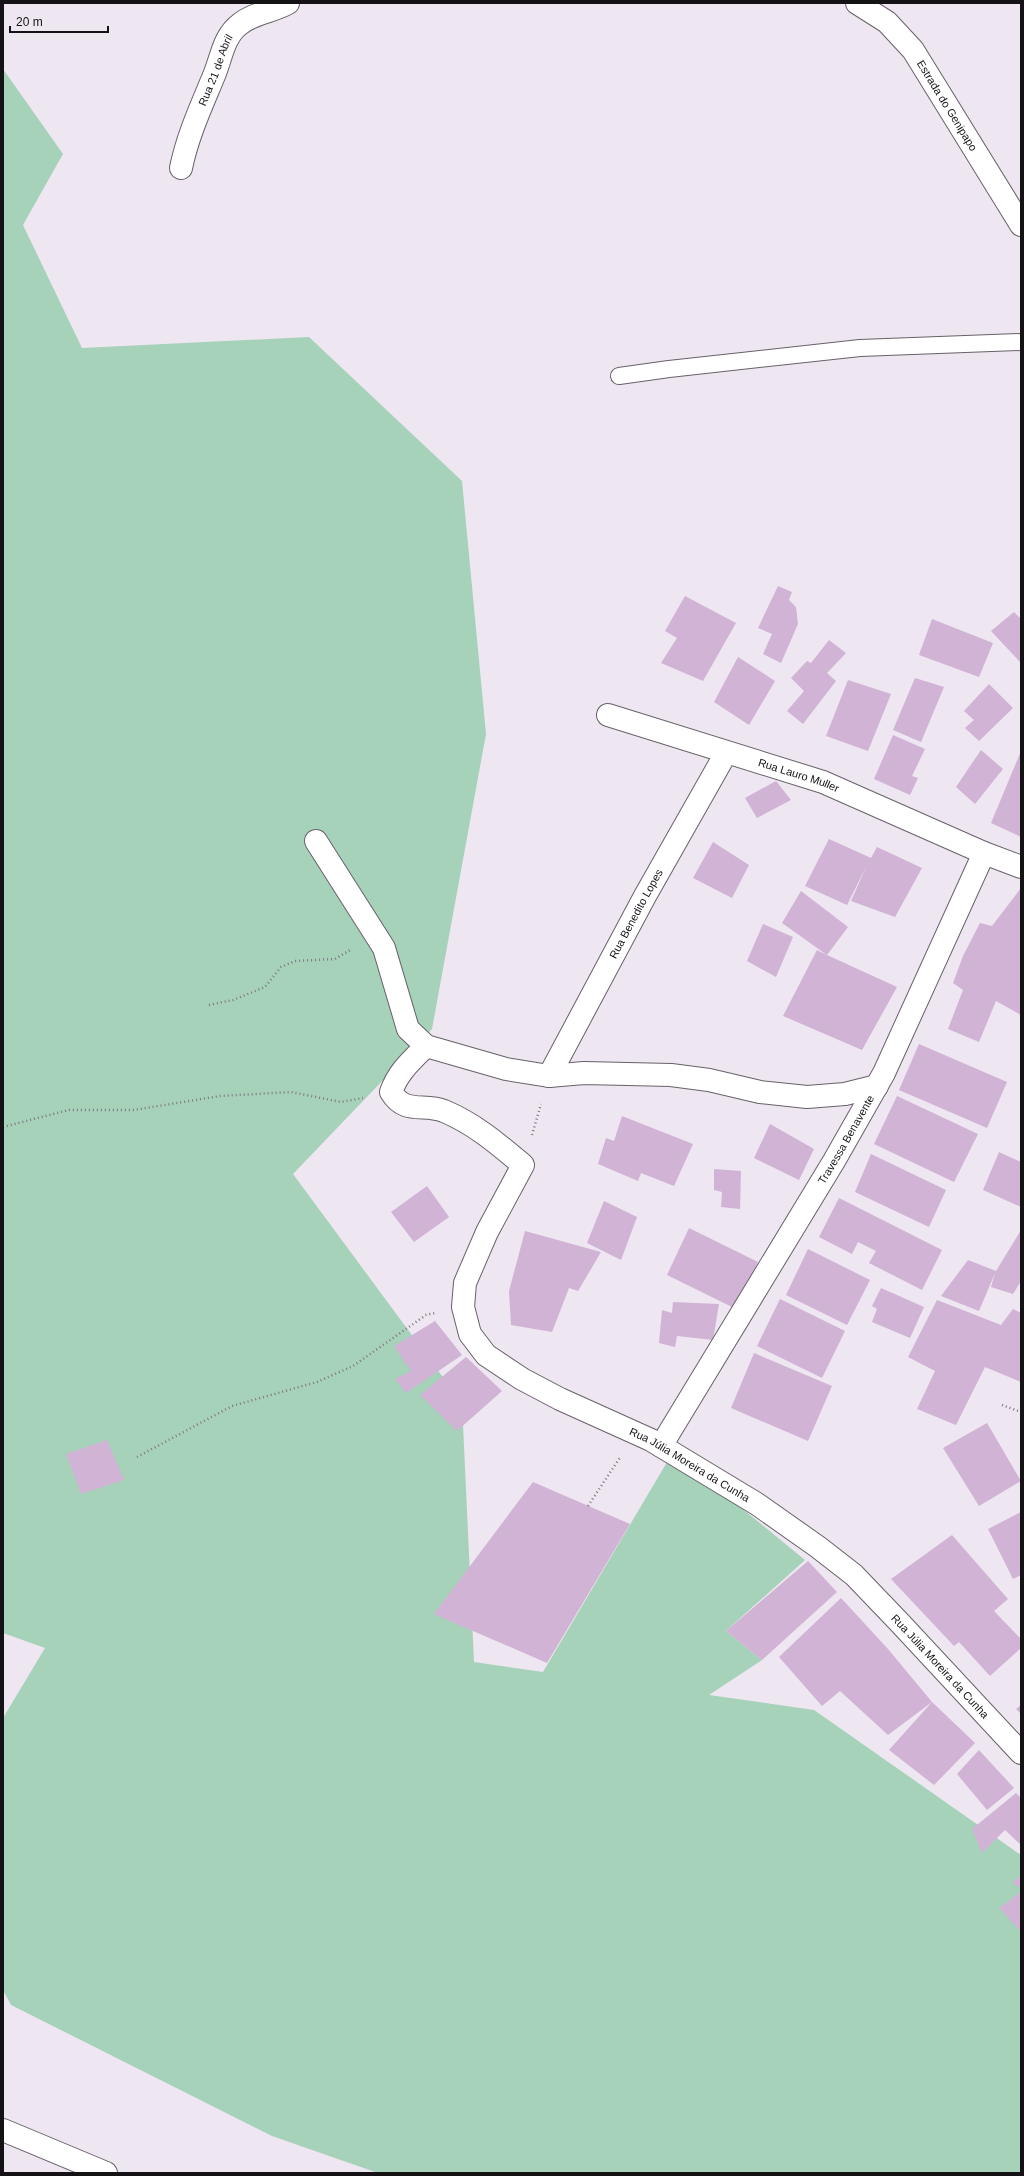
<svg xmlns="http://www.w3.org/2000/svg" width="1024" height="2176" font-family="Helvetica,sans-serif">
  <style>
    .green { fill: #a7d2ba }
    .building { fill: #d1b3d5 }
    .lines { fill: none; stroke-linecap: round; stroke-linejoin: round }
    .lane-casing { stroke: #686169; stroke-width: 18 }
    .street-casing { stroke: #686169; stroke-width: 24 }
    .secondary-casing { stroke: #686169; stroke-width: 24 }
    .path { stroke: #7d787f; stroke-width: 2.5; stroke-dasharray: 1 3; stroke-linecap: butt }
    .lane { stroke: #fff; stroke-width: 16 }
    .street { stroke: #fff; stroke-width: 22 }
    .secondary { stroke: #fff; stroke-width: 22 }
    .labels { text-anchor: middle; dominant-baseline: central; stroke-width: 3.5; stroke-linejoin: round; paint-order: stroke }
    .street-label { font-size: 11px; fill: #151216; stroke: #eee6f0 }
  </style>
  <rect width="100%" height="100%" fill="#eee6f0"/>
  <path class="green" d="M3,69l60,85 -40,71 59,123 227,-11 153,144 24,253 -54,295 -139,145 169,229 12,259 69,10 130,-220 132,108 -79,71 36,29 -53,35 105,15 207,145v318h-643l-106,-37 -261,-131 -8,-15v-272l42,-70 -42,-15z"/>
  <g class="building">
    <path d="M778,586l14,6 -3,8 7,7 2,17 -17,39 -18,-9 9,-20 -14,-6z"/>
    <path d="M685,596l51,27 -33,58 -42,-18 16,-25 -12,-7z"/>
    <path d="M1014,612l7,7v44l-30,-32z"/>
    <path d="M932,619l61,24 -14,34 -60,-22z"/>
    <path d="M829,640l17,13 -19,20 9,8 -33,43 -16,-13 17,-20 -13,-13 16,-17 4,2z"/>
    <path d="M738,657l37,24 -26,44 -35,-23z"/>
    <path d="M915,678l29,9 -23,55 -28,-12z"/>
    <path d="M848,680l43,14 -23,57 -42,-15z"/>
    <path d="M989,684l24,24 -34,33 -14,-13 9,-8 -10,-9z"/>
    <path d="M893,735l32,14 -13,27 6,2 -8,17 -36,-16z"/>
    <path d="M981,750l22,19 -28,35 -19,-17z"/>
    <path d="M1021,751v86l-30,-14z"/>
    <path d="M776,781l15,19 -34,18 -12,-20z"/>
    <path d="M829,839l42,19 6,-11 45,21 -27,49 -44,-16 16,-36 -20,40 -42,-19z"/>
    <path d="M713,842l36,23 -17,33 -39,-20z"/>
    <path d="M1021,888v127l-25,-14 -17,41 -31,-13 15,-39 -10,-7 10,-27 17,-33 12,3z"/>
    <path d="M801,891l47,36 -21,28 70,32 -35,63 -79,-34 34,-66 10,5 -45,-32z"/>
    <path d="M763,924l30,13 -17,40 -29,-16z"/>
    <path d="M919,1044l88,38 -20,46 -88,-38z"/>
    <path d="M897,1096l81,38 -24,48 -80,-38z"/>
    <path d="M622,1116l71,28 -19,42 -33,-13 -3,8 -40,-17 8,-26 8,3z"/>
    <path d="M770,1124l44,25 -15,31 -45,-22z"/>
    <path d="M999,1152l22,10v45l-38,-17z"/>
    <path d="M871,1154l75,36 -17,37 -74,-35z"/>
    <path d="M714,1169l27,2 -1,38 -19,-2 1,-15 -8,-2z"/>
    <path d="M427,1186l22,31 -35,25 -23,-30z"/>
    <path d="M839,1198l103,52 -20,40 -53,-27 7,-12 -18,-9 -6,12 -33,-17z"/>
    <path d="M604,1201l33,16 -16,43 -34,-17z"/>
    <path d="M689,1228l69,34 -22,47 -69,-34z"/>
    <path d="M1021,1230v51l-8,13 -22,-7 4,-14 -16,38 -38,-15 27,-36 28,11z"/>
    <path d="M525,1231l76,21 -23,39 -9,-3 -17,44 -41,-7 -2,-34z"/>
    <path d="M808,1249l62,31 -23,45 -61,-30z"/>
    <path d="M881,1288l43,19 -14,31 -38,-16 5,-13 -5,-3z"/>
    <path d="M780,1299l65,32 -23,47 -65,-32z"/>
    <path d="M937,1300l64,25 12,-16 8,4v69l-36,-15 -29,58 -39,-16 18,-38 -27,-14z"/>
    <path d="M673,1302l46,2 -6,36 -36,-4 -2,11 -16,-4 3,-33 10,3z"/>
    <path d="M435,1321l27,34 -56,38 -11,-14 16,-8 -17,-25z"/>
    <path d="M754,1353l78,33 -24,55 -77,-33z"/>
    <path d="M466,1357l36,34 -45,40 -37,-36z"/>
    <path d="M987,1423l34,58 -42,25 -36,-58z"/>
    <path d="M107,1440l17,40 -43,14 -15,-40z"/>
    <path d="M533,1482l97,42 -83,139 -113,-49z"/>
    <path d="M1021,1512v63l-8,4 -25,-50z"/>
    <path d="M952,1535l56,64 -14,12 27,28v9l-31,28 -31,-34 -5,4 -63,-67z"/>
    <path d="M808,1561l29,31 -75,68 -36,-29z"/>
    <path d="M841,1598l47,51 44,53 -44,33 -48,-44 -18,15 -43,-49z"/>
    <path d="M932,1702l43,41 -41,42 -45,-35z"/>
    <path d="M1021,1705v9l-5,-5z"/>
    <path d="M979,1750l35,38 -27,22 -30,-36z"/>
    <path d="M1016,1793l5,5v47l-16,-15 -23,23 -10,-24z"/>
    <path d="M1021,1876v13l-9,-7z"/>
    <path d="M1021,1892v40l-22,-24z"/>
  </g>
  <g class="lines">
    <defs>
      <path id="lane" d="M619,376l50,-7 191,-21 161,-6"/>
      <g id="street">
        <path id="s1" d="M857,3l30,19 26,28 108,175"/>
        <path id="s2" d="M181,168c7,-34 21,-63 34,-95 7,-18 9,-37 25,-49 13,-11 33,-12 48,-21"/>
        <path id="s3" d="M608,715l215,67 161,71"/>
        <path d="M316,841l68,107 24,81 18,17 80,23 43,7 35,-3 87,2 38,5 51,12 47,5 38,-3 32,-8"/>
        <path id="s4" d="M426,1046c-15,15 -28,26 -35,46 14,23 32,11 53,19 31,13 54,33 79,54l-36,67 -22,51 -2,24 7,27 16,21 36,24 38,20 91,41 106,64 61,43 36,28 46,48 121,130"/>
        <path id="s5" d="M549,1076l96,-180 81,-143"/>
        <path id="s6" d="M661,1446l173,-285 50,-88 100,-220 37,14"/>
      </g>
      <path id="secondary" d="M3,2130l103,43"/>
    </defs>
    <use href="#lane" class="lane-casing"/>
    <use href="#street" class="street-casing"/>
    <use href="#secondary" class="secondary-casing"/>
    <g class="path">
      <path d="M209,1005l24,-5 32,-13 16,-20 14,-6 40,-2 17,-10"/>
      <path d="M3,1127l66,-17h65l86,-14 71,-4 50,10 22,-4"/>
      <path d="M532,1135l9,-31"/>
      <path d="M1002,1405l19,7"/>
      <path d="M137,1457l95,-51 85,-24 36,-16 73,-51 9,-2"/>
      <path d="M588,1506l33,-50"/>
    </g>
    <use href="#lane" class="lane"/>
    <use href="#street" class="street"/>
    <use href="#secondary" class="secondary"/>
  </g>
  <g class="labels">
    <g class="street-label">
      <text stroke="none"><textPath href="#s2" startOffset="104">Rua 21 de Abril</textPath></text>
      <text stroke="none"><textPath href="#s1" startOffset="139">Estrada do Genipapo</textPath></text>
      <text stroke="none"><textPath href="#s3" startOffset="200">Rua Lauro Muller</textPath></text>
      <text stroke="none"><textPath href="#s5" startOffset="184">Rua Benedito Lopes</textPath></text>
      <text stroke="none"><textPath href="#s6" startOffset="358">Travessa Benavente</textPath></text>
      <text stroke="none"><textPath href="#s4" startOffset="655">Rua Júlia Moreira da Cunha</textPath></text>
      <text stroke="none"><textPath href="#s4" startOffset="979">Rua Júlia Moreira da Cunha</textPath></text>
    </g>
  </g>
  <rect width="1024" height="2176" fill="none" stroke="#151216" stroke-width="8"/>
  <path d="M10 26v6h98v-6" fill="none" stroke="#151216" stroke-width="2"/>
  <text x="16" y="26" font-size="12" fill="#151216" stroke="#eee6f0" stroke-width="3" paint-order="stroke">20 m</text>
</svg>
